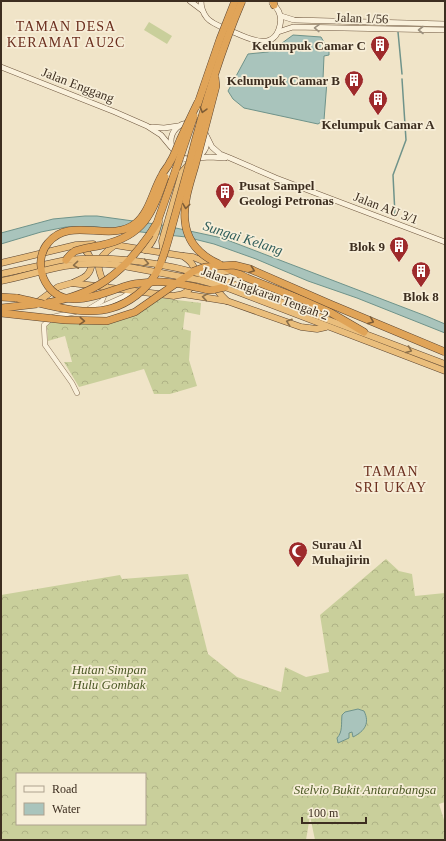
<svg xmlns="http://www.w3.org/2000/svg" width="446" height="841" font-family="'Times New Roman',serif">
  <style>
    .grass { fill: #c9cf9b }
    .forest { fill: url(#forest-crowns); fill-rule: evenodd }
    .water { fill: #a9c4bc; stroke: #6f938a }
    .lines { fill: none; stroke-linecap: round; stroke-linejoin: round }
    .stream { stroke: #6f938a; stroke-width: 1.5 }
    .tertiary-casing { stroke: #8d765c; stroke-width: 5.5 }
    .secondary-casing { stroke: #6f573f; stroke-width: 6 }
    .trunk-casing { stroke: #5b4430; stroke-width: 7 }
    .motorway-casing { stroke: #5b4430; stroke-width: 8 }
    .tertiary { stroke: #faf1dc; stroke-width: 4.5 }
    .secondary { stroke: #faf1dc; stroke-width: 5 }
    .trunk { stroke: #eabe7c; stroke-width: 6 }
    .motorway { stroke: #e0a458; stroke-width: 7 }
    .trunk-bridge-casing { stroke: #5b4430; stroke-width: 7; stroke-linecap: butt }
    .motorway-bridge-casing { stroke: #5b4430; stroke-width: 8; stroke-linecap: butt }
    .trunk-bridge { stroke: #eabe7c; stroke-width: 6 }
    .motorway-bridge { stroke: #e0a458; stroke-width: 7 }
    .oneway { stroke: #9c907e }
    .oneway2 { stroke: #7e5d36 }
    .oneway3 { stroke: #8b6f49 }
    .labels { text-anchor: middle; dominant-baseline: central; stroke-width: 3.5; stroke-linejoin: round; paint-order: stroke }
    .street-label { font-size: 13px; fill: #3d2e20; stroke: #f7eed8 }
    .poi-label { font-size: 13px; font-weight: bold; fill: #3d2e20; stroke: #f7eed8; text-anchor: end }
    .park-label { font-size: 13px; font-style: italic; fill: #4d5a26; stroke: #f7eed8 }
    .neighbourhood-label { font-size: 14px; letter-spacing: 1px; fill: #6b2e1e; stroke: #f7eed8 }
    .water-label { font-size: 14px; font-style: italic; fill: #2f5d5a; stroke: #f7eed8 }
  </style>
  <defs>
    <pattern id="forest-crowns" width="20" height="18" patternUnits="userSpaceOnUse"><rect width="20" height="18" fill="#c9cf9b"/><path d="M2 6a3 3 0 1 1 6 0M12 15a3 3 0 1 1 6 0" fill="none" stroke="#aeb285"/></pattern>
  </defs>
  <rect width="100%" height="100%" fill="#f0e4c8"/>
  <path class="grass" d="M149,22l23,14 -5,8 -23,-14z"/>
  <g class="forest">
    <path d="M161,298l40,5 -1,12 -15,-3 -2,17 8,2 -2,29 8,26 -27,8h-16l-10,-25 -65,18 -15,-25h8l-7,-26 -17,5 -1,-16 7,-4 58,1z"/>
    <path d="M386,559l13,12 13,3 3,22 30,-3v209l-6,2 6,19v17h-130l-5,-24 -4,24h-305v-245l119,-20 2,4 66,-5 20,80 29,23 44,15 4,-25 21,10 23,-5 -9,-57zM17,774h128v50h-128z"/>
  </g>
  <g class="water">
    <path d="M293,35l28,2 8,14v4l-5,1 -1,23 4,2 -3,39 -6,4 -74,-16 -11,-9 -5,-8 20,-37 20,-2 6,-3z"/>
    <path d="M85,216h12l65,9 60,13 204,78 19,8v9l-88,-35 -49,-17 -52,-22 -42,-15 -28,-7 -90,-10h-30l-25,5 -40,12v-11l52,-14z"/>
    <path d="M358,709l6,2c6,12 1,20 -11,26l-1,-5 -3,1v5l-11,5 -1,-5c6,-6 4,-15 5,-23l3,-3z"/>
  </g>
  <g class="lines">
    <g class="stream">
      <path d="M398,32l4,42"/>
      <path d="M395,215l-2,-40 13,-35 -4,-61"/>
    </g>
    <defs>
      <g id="tertiary">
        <path d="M98,308l25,-11 10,-7"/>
        <path d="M87,310l15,-9 4,-10"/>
        <path d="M75,312l-22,5 -9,8 1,20 27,38 5,10"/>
      </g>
      <g id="secondary">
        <path d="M190,1l12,9"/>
        <path d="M201,1c0,6 2,12 6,17 5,6 15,9 22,12 17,7 45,24 51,-5 2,-9 -1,-16 -8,-22"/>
        <path d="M281,16l13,4 151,4"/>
        <path d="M278,32l15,-5 152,3"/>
        <path d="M1,67l114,45 32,14 14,9 10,12"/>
        <circle cx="189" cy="141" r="18"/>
        <path d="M152,127l12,1 14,-2"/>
        <path d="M207,137l5,10 8,7 10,4 46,20 169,64"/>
        <path d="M197,158l13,-1 15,1"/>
      </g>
      <g id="trunk">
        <path d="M145,250c9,-8 11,-17 14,-28"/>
        <path d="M166,253l-3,-4 -1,-8 20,-69 7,-8"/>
        <path d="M184,256l9,1 22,9"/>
        <path d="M1,263l75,-18 17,-1"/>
        <path d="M1,274l65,-14"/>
        <path d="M73,283c5,-3 10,-4 14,-8 8,-9 4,-23 -6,-27"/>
        <path d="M225,287l220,84"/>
        <path d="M241,287l204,77"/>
        <path d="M183,294l44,7 74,26 16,2 9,-2"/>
        <path d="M227,301c-5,-5 -23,-22 -9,-28 2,-1 7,-1 10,-2"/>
        <path d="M35,304l23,-17 14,-4 102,13c3,-1 7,-1 9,-2 11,-6 16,-20 9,-30 -2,-3 -6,-6 -9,-8l-68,-11c-20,14 -20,21 -9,42"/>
      </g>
      <g id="motorway">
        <path d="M273,1l1,4"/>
        <path d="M150,234l7,-11 19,-54"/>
        <path d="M221,265l26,13 74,29 43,25"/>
        <path d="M1,297l16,1"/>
      </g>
    </defs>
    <use href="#tertiary" class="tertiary-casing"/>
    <use href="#secondary" class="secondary-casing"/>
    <use href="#trunk" class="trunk-casing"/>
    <use href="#motorway" class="motorway-casing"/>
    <use href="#tertiary" class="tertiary"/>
    <use href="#secondary" class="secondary"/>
    <use href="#trunk" class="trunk"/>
    <use href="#motorway" class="motorway"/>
    <defs>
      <g id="trunk-bridge">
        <path d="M66,260c56,-6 122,7 175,27"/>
        <path d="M1,281c21,-4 42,-11 64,-15 18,-3 35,-3 53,-1l81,15 26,7"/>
      </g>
      <g id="motorway-bridge">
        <path d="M215,77l1,9c-7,27 -14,54 -21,80 -5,17 -12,37 -10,55 2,21 16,35 34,43"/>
        <path d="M198,102c-6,12 -12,25 -18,38 -3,7 -6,16 -10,22 -2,5 -6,8 -8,13 -9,15 -12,36 -26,48 -25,21 -66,-8 -88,20 -8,9 -9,23 -5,34 16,39 58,16 86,8 7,-2 16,-2 24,-3 14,-1 28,2 42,5 5,1 10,3 15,3 5,0 10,-2 15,-3"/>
        <path d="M197,106l23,-67 15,-38"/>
        <path d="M176,169l18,-53"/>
        <path d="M66,260c2,-3 6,-7 9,-9 8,-3 19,-4 27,-6 42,-9 50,-31 63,-68"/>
        <path d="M17,298c29,6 66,19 95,10 17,-5 34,-18 43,-33 8,-14 12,-30 16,-45 6,-22 12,-43 18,-65 14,-56 30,-110 53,-164"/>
        <path d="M47,303c49,-9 75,-29 103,-69"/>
        <path d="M1,308l36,-4"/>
        <path d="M1,313l64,7 42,1 28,-9 59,-41 11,-4 29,-2 16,4 80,35 115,48"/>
      </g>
    </defs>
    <use href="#trunk-bridge" class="trunk-bridge-casing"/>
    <use href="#motorway-bridge" class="motorway-bridge-casing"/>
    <use href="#trunk-bridge" class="trunk-bridge"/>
    <use href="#motorway-bridge" class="motorway-bridge"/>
  </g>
  <defs><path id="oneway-chevron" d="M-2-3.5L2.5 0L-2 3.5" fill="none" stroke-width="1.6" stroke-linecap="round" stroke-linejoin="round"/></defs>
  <g class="oneway">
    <use href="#oneway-chevron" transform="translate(317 28) rotate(-178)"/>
    <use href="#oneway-chevron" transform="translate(421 30) rotate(180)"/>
  </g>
  <g class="oneway2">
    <use href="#oneway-chevron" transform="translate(203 110) rotate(106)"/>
    <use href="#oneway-chevron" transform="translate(186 206) rotate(97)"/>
    <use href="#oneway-chevron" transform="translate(252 270) rotate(20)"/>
    <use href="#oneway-chevron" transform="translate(82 321) rotate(4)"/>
    <use href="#oneway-chevron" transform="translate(371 321) rotate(23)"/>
  </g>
  <g class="oneway3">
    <use href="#oneway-chevron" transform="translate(146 263) rotate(10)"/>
    <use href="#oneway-chevron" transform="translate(76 265) rotate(174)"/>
    <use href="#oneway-chevron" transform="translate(205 297) rotate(-171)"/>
    <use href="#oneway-chevron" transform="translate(289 322) rotate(-161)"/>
    <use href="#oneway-chevron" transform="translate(409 350) rotate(21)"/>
  </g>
  <defs>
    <symbol id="building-pin" viewBox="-11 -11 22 30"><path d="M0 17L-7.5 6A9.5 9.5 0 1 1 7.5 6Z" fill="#9e2a2b" stroke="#f7eed8"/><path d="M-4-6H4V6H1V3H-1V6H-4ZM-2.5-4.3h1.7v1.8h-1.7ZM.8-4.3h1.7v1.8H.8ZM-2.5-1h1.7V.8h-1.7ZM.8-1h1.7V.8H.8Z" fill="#fff"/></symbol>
    <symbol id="mosque-pin" viewBox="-11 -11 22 30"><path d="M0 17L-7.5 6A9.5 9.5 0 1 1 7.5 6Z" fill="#9e2a2b" stroke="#f7eed8"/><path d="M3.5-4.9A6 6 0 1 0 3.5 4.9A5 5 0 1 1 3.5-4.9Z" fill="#fff"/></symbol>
  </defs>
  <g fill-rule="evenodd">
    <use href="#building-pin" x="369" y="34" width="22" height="30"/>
    <use href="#building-pin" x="343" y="69" width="22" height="30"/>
    <use href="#building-pin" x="367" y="88" width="22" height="30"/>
    <use href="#building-pin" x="214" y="181" width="22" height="30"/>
    <use href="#building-pin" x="388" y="235" width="22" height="30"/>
    <use href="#building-pin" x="410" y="260" width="22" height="30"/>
    <use href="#mosque-pin" x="287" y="540" width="22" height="30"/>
  </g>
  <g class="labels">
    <g class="street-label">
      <text transform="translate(362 18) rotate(2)">Jalan 1/56</text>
      <text transform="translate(78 85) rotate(21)">Jalan Enggang</text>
      <text transform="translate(386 208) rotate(21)">Jalan AU 3/1</text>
      <text transform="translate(265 293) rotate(20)">Jalan Lingkaran Tengah 2</text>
    </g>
    <g class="poi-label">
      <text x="366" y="45">Kelumpuk Camar C</text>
      <text x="340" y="80">Kelumpuk Camar B</text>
      <text x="378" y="124" text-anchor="middle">Kelumpuk Camar A</text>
      <text x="239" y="185" text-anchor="start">Pusat Sampel<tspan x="239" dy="15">Geologi Petronas</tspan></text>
      <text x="385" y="246">Blok 9</text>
      <text x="421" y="296" text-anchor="middle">Blok 8</text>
      <text x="312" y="544" text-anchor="start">Surau Al<tspan x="312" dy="15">Muhajirin</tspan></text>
    </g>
    <g class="park-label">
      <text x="109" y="669">Hutan Simpan<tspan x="109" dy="15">Hulu Gombak</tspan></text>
      <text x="365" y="789">Stelvio Bukit Antarabangsa</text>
    </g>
    <g class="neighbourhood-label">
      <text x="66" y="26">TAMAN DESA<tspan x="66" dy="16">KERAMAT AU2C</tspan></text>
      <text x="391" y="471">TAMAN<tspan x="391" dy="16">SRI UKAY</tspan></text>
    </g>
    <g class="water-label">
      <text transform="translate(243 238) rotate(18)">Sungai Kelang</text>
    </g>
  </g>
  <rect width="446" height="841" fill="none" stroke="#3d2e20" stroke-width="4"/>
  <rect x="16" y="773" width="130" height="52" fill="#f7eed8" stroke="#ada18e"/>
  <rect x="24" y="786" width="20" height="6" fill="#faf1dc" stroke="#ada18e"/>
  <text x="52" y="793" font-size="12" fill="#3d2e20">Road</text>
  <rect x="24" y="803" width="20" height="12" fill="#a9c4bc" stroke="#ada18e"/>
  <text x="52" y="813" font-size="12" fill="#3d2e20">Water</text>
  <path d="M302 817v6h64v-6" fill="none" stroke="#3d2e20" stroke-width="2"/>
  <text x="308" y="817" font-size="12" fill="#3d2e20" stroke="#f7eed8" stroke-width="3" paint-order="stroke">100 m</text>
</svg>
